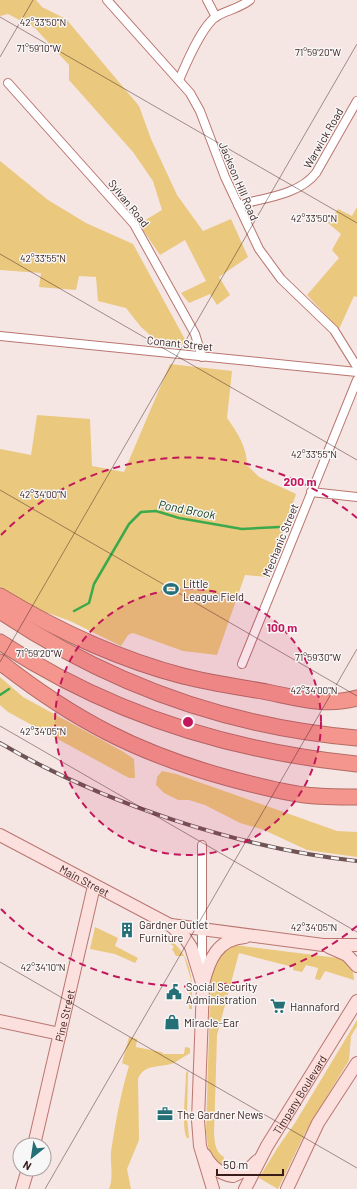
<svg xmlns="http://www.w3.org/2000/svg" width="357" height="1189" font-family="Barlow,sans-serif">
  <style>
    .green { fill: #eac87d }
    .lines { fill: none; stroke-linecap: round; stroke-linejoin: round }
    .stream { stroke: #3caa4c; stroke-width: 2.5 }
    .street-casing { stroke: #ba7670; stroke-width: 10 }
    .secondary-casing { stroke: #ba7670; stroke-width: 14 }
    .highway-casing { stroke: #b36c65; stroke-width: 17 }
    .street { stroke: #fff; stroke-width: 8 }
    .secondary { stroke: #fce0dd; stroke-width: 12 }
    .highway { stroke: #f4968d; stroke-width: 15 }
    .rail-casing { stroke: #6e5553; stroke-width: 4 }
    .rail { stroke: #f7f7f7; stroke-width: 2.5; stroke-dasharray: 8; stroke-linecap: butt }
    .ticks { fill: none; stroke: #391d1b; stroke-width: 1; stroke-opacity: 0.45 }
    .ring { fill: none; stroke: #c2185b; stroke-width: 2; stroke-dasharray: 7 5 }
    .labels { text-anchor: middle; dominant-baseline: central; stroke-width: 3; stroke-linejoin: round; paint-order: stroke }
    .street-label { font-size: 11px; fill: #391d1b; stroke: #f7f7f7 }
    .poi-label { font-size: 11px; fill: #391d1b; stroke: #f7f7f7; text-anchor: start }
    .water-label { font-size: 12px; font-style: italic; fill: #16401b; stroke: #f7f7f7 }
    .ticks-label { font-size: 10px; text-anchor: middle; fill: #391d1b; stroke: #f7f7f7; stroke-width: 3; stroke-linejoin: round; paint-order: stroke }
    .centre { fill: #c2185b; stroke: #f7f7f7; stroke-width: 2 }
    .ring-label { font-size: 12px; text-anchor: middle; font-weight: bold; fill: #c2185b; stroke: #f7f7f7; stroke-width: 3; stroke-linejoin: round; paint-order: stroke }
  </style>
  <rect width="100%" height="100%" fill="#f5e5e3"/>
  <g class="green">
    <path d="M0,0h36l6,7 24,12 73,87 12,33 26,56 26,36 28,-12 17,38 -29,20 11,18 -13,10 -7,-11 -21,9 -8,-10 25,-12 -21,-41 -25,15 -21,-31 23,-14 -9,-29 -20,-29 -64,-72v-15l-34,-37 -27,-14 -8,2z"/>
    <path d="M0,161l48,39 38,23 47,21 55,101 -29,-2 -18,-16 -15,-19 -28,-7 -2,-24 -17,-1 -3,14 -37,-3 2,-14 -41,-3z"/>
    <path d="M357,207v90l-3,-1 -15,33 -32,-34 32,-37 -7,-8 9,-16 -13,-11 10,-14 14,7z"/>
    <path d="M170,364l62,7 -5,47c10,14 20,29 20,47l12,12 37,17 -28,83 -23,-2 -28,80 -34,-4 -50,-18 -5,2 -7,11 -51,-25 -36,-13 -34,-21v-138l31,6 6,-40 53,4 2,47 32,6z"/>
    <path d="M0,677l23,20 99,54 12,8 1,19h-6l-121,-66 -8,-7z"/>
    <path d="M162,771l14,3 161,57 20,1v25l-50,-7 -43,-20 -24,-7 -35,-18 -16,-5h-11l-14,-7 -8,-8 1,-8z"/>
    <path d="M95,927l23,11 -3,8 23,12 -3,5 -20,-9 -25,-5z"/>
    <path d="M171,940c23,21 21,40 21,69h-3l1,-28 1,-1 -7,-24h-8l-4,-7 2,-2 -5,-5z"/>
    <path d="M235,945l103,13c10,4 16,11 16,22l-29,-9 -5,9 -5,-1 3,-11 -12,-3 -4,7 -9,-2v-3l-54,-14 -22,82 -3,99c1,9 1,18 10,23l-1,8 5,2 -1,2 -7,-2 -11,-14 -3,-21 5,-166 6,-13z"/>
    <path d="M357,1020v6l-6,10 -2,24 -45,75 -26,54 -19,-11 19,-31 17,-24z"/>
    <path d="M129,1037l8,2 -1,8 25,5 3,2h20l1,-7 5,1v5c-5,3 -11,7 -16,10 -13,5 -30,0 -36,16l1,61 -12,29 4,20h-22c5,-12 1,-25 2,-37 4,-28 10,-60 18,-86l-7,-3z"/>
    <path d="M188,1070l-1,48 2,20h-2c-6,-7 -1,-52 -1,-65z"/>
  </g>
  <g class="lines">
    <g class="stream">
      <path d="M74,611l15,-8 5,-19 35,-60 12,-12 15,-1 23,7 63,11 37,-2"/>
      <path d="M0,695l9,-6"/>
    </g>
    <defs>
      <g id="street">
        <path d="M107,0l83,93 10,18 25,66 34,72 22,30 53,51 23,37"/>
        <path d="M207,0l9,17"/>
        <path d="M179,80c7,-16 23,-55 38,-64 11,-6 23,-8 33,-16"/>
        <path d="M8,83l126,141 61,110 7,23"/>
        <path d="M238,205c26,-7 61,-10 78,-32l41,-72"/>
        <path d="M0,336l357,36"/>
        <path d="M311,492l46,5"/>
        <path d="M242,664l115,-284"/>
        <path d="M202,969v-124"/>
      </g>
      <g id="secondary">
        <path id="s1" d="M0,835l170,90 15,13 6,9 12,39 -5,134 2,26 13,43"/>
        <path d="M171,925l152,20h34"/>
        <path d="M329,947l18,8 10,11"/>
        <path d="M203,984c6,-24 14,-45 42,-47"/>
        <path d="M0,1021l60,13"/>
        <path id="s2" d="M34,1145l60,-259"/>
        <path d="M205,1155c6,12 15,19 28,21l17,-8 7,-7"/>
        <path d="M22,1189l6,-20"/>
        <path id="s3" d="M245,1189l22,-43 90,-145"/>
        <path d="M287,1189l31,-66 39,-60"/>
      </g>
      <g id="highway">
        <path d="M0,596c58,35 118,63 183,80 28,7 56,11 84,16 30,6 60,15 90,6"/>
        <path d="M0,611c107,72 228,116 357,127"/>
        <path d="M0,642c108,71 229,109 357,122"/>
        <path d="M0,662c74,58 137,91 228,116 26,7 51,14 77,17 18,2 35,2 52,2"/>
      </g>
    </defs>
    <use href="#street" class="street-casing"/>
    <use href="#secondary" class="secondary-casing"/>
    <use href="#highway" class="highway-casing"/>
    <use href="#street" class="street"/>
    <use href="#secondary" class="secondary"/>
    <use href="#highway" class="highway"/>
    <defs>
      <path id="rail" d="M0,743c102,60 239,105 357,118"/>
    </defs>
    <use href="#rail" class="rail-casing"/>
    <use href="#rail" class="rail"/>
  </g>
  <path class="ticks" d="M0,17l357,206M0,57l33,-57M0,254l357,206M0,490l357,206M0,662l357,-618M0,726l357,206M0,962l357,206M45,1189l312,-540"/>
  <circle cx="188" cy="722" r="133" fill="#c2185b" fill-opacity=".12"/>
  <g class="ring">
    <circle cx="188" cy="722" r="133"/>
    <path d="M357 926A265 265 0 0 1 1 909M1 535A265 265 0 0 1 357 518"/>
  </g>
  <defs>
    <symbol id="stadium-bare" viewBox="-9 -9 18 18"><path d="M0-5a6.5 5 0 1 0 0 10a6.5 5 0 1 0 0-10ZM-3.5-1.8h7v3.6h-7Z" fill="#256f77" stroke="#f7f7f7" stroke-width="2.5" paint-order="stroke"/></symbol>
    <symbol id="building-bare" viewBox="-9 -9 18 18"><path d="M-4-6H4V6H1V3H-1V6H-4ZM-2.5-4.3h1.7v1.8h-1.7ZM.8-4.3h1.7v1.8H.8ZM-2.5-1h1.7V.8h-1.7ZM.8-1h1.7V.8H.8Z" fill="#256f77" stroke="#f7f7f7" stroke-width="2.5" paint-order="stroke"/></symbol>
    <symbol id="civic-bare" viewBox="-9 -9 18 18"><path d="M-.6-6.5H3V-4.5H.6V-3L4-1V1h2V6H-6V1h2V-1L-.6-3ZM-1.2 2.5V6h2.4V2.5Z" fill="#256f77" stroke="#f7f7f7" stroke-width="2.5" paint-order="stroke"/></symbol>
    <symbol id="supermarket-bare" viewBox="-9 -9 18 18"><path d="M-6-5.5h2.5l.6 2H6L4.5 2H-2.5L-4.4-4H-6ZM-1.5 3.2a1.3 1.3 0 1 0 .1 0ZM3 3.2a1.3 1.3 0 1 0 .1 0Z" fill="#256f77" stroke="#f7f7f7" stroke-width="2.5" paint-order="stroke"/></symbol>
    <symbol id="shop-bare" viewBox="-9 -9 18 18"><path d="M-5-2.5h2.3a2.7 3.5 0 0 1 5.4 0H5L5.5 6h-11ZM-1.5-2.5h3a1.5 2.3 0 0 0-3 0Z" fill="#256f77" stroke="#f7f7f7" stroke-width="2.5" paint-order="stroke"/></symbol>
    <symbol id="office-bare" viewBox="-9 -9 18 18"><path d="M-6-3h4V-5.5h4V-3h4V5H-6ZM-1-4.5V-3h2v-1.5ZM-6 0V1H6V0Z" fill="#256f77" stroke="#f7f7f7" stroke-width="2.5" paint-order="stroke"/></symbol>
  </defs>
  <g fill-rule="evenodd">
    <use href="#stadium-bare" x="160" y="578" width="22" height="22"/>
    <use href="#building-bare" x="116" y="919" width="22" height="22"/>
    <use href="#civic-bare" x="163" y="981" width="22" height="22"/>
    <use href="#supermarket-bare" x="267" y="995" width="22" height="22"/>
    <use href="#shop-bare" x="161" y="1011" width="22" height="22"/>
    <use href="#office-bare" x="154" y="1103" width="22" height="22"/>
  </g>
  <g class="labels">
    <g class="street-label">
      <text transform="translate(323 138) rotate(-60)">Warwick Road</text>
      <text transform="translate(239 181) rotate(67)">Jackson Hill Road</text>
      <text transform="translate(129 203) rotate(51)">Sylvan Road</text>
      <text transform="translate(180 343) rotate(6)">Conant Street</text>
      <text transform="translate(280 540) rotate(-68)">Mechanic Street</text>
      <text stroke="none"><textPath href="#s1" startOffset="96">Main Street</textPath></text>
      <text stroke="none"><textPath href="#s2" startOffset="133">Pine Street</textPath></text>
      <text stroke="none"><textPath href="#s3" startOffset="109">Timpany Boulevard</textPath></text>
    </g>
    <g class="poi-label">
      <text x="183" y="583">Little<tspan x="183" dy="13">League Field</tspan></text>
      <text x="139" y="924">Gardner Outlet<tspan x="139" dy="13">Furniture</tspan></text>
      <text x="186" y="986">Social Security<tspan x="186" dy="13">Administration</tspan></text>
      <text x="290" y="1006">Hannaford</text>
      <text x="184" y="1022">Miracle-Ear</text>
      <text x="177" y="1114">The Gardner News</text>
    </g>
    <g class="water-label">
      <text transform="translate(187 509) rotate(11)">Pond Brook</text>
    </g>
  </g>
  <g class="ticks-label">
    <text x="43" y="26">42°33'50"N</text>
    <text x="39" y="52">71°59'10"W</text>
    <text x="318" y="56">71°59'20"W</text>
    <text x="314" y="222">42°33'50"N</text>
    <text x="43" y="262">42°33'55"N</text>
    <text x="314" y="458">42°33'55"N</text>
    <text x="43" y="498">42°34'00"N</text>
    <text x="39" y="657">71°59'20"W</text>
    <text x="318" y="661">71°59'30"W</text>
    <text x="314" y="694">42°34'00"N</text>
    <text x="43" y="735">42°34'05"N</text>
    <text x="314" y="931">42°34'05"N</text>
    <text x="43" y="971">42°34'10"N</text>
  </g>
  <circle cx="188" cy="722" r="6" class="centre"/>
  <g class="ring-label">
    <text x="300" y="486">200 m</text>
    <text x="282" y="632">100 m</text>
  </g>
  <g transform="translate(32 1157) rotate(210)"><circle r="19" fill="#f7f7f7" stroke="#aba09f"/>
  <path d="M0-3L7 15L0 10L-7 15Z" fill="#256f77"/>
  <text y="-6" font-size="11" font-weight="bold" text-anchor="middle" fill="#391d1b">N</text>
  </g>
  <path d="M217 1169v6h66v-6" fill="none" stroke="#391d1b" stroke-width="2"/>
  <text x="223" y="1169" font-size="12" fill="#391d1b" stroke="#f7f7f7" stroke-width="3" paint-order="stroke">50 m</text>
</svg>
